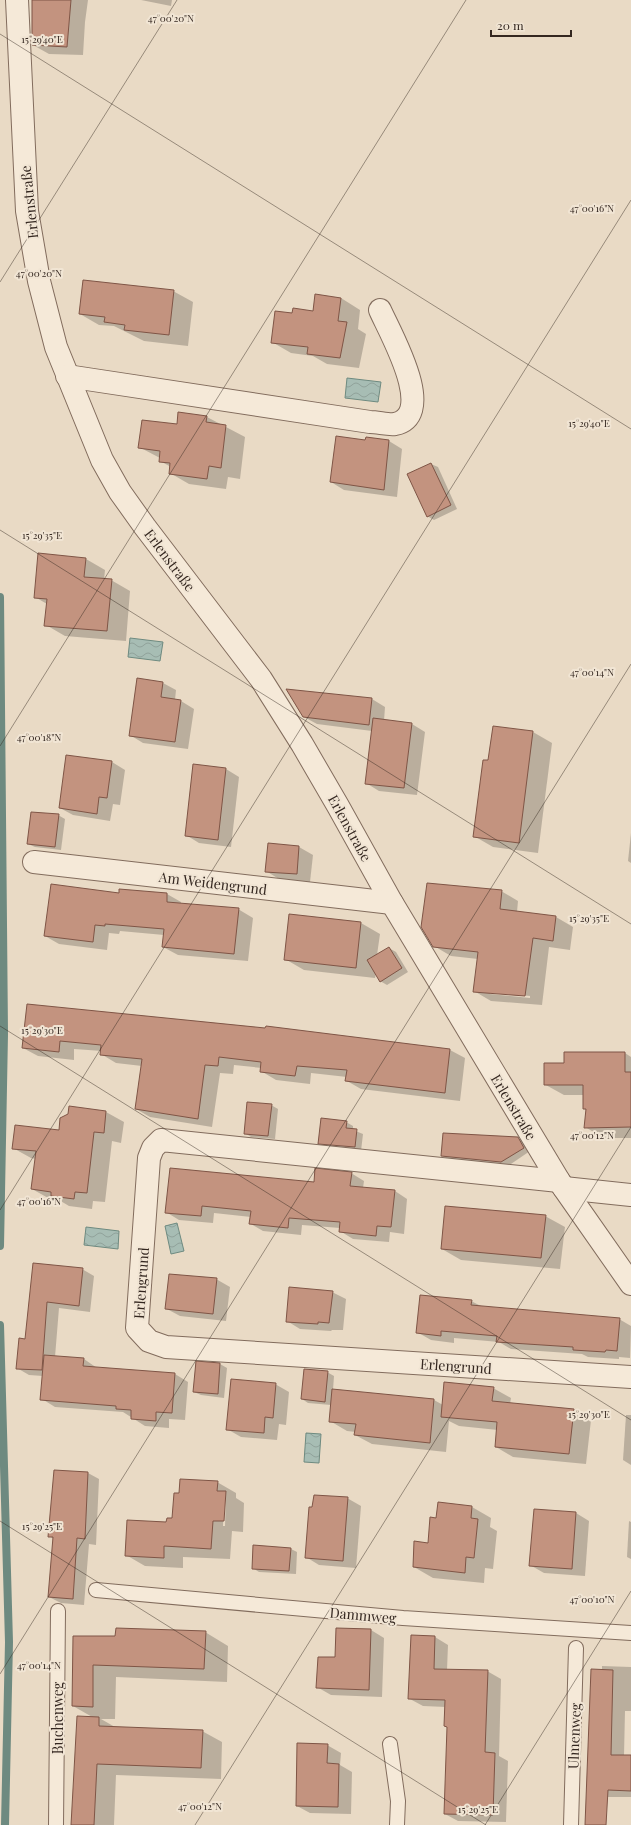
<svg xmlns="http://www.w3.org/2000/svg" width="631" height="1825" font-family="'Playfair Display',serif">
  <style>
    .water { fill: url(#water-waves); stroke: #6e8a80 }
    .shadow { fill: #0003; fill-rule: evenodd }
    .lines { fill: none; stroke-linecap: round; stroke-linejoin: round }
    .stream { stroke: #6e8a80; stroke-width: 8 }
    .building { fill: #c3937f; stroke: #7f5546 }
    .lane-casing { stroke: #826c5d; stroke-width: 16 }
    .street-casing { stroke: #826c5d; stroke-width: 24 }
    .lane { stroke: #f5e9d8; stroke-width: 14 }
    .street { stroke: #f5e9d8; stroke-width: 22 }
    .ticks { fill: none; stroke: #342720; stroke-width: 1; stroke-opacity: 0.45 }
    .labels { text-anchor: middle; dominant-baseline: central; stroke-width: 4; stroke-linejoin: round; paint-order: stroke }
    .street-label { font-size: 14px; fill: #342720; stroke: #f1e5d4 }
    .ticks-label { font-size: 10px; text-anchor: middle; fill: #342720; stroke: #f1e5d4; stroke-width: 4; stroke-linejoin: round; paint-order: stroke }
  </style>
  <defs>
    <pattern id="water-waves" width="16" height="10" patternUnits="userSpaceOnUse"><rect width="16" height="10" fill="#a7bdb4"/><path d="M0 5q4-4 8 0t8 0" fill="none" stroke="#90a29a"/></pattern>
  </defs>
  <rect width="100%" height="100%" fill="#e9dac5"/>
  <g class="water">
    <path d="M347,378l34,4 -3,20 -33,-4z"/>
    <path d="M130,638l33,4 -3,19 -32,-4z"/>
    <path d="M177,1223l7,28 -13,3 -6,-28z"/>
    <path d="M86,1227l33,4 -1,18 -34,-4z"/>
    <path d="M306,1433l15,1 -2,29 -15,-1z"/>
  </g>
  <g class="shadow">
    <path d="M33,0h55l-3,22 -2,33 -34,-1 -16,-9z"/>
    <path d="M141,0h31l-1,6z"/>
    <path d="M173,291l20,11 -5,44 -44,-5 -30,-15 -15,-1 -19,-11z"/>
    <path d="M316,296l25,2 19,12 -2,19 8,5 -7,34 -32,-4 -14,-8 -22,-3 -19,-11 21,-28 20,-2z"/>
    <path d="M207,417l38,20 -5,42 -12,-2 -2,12 -37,-5 -19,-11 1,-6 -11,-6v-3l-21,-11 38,-22z"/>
    <path d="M389,441l13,8 -5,48 -53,-7 -13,-8 35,-40z"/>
    <path d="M431,464l7,3 19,42 -23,11 -7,-4z"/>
    <path d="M86,559l19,11 -1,10h7l19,11 -4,50 -61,-5 -19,-11 1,-21 -12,-7z"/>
    <path d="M137,679l26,4 13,7 -1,10 6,1 13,8 -6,40 -45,-6 -13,-8z"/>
    <path d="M288,690l84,9 13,8 -1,14 28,3 13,8 -8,63 -38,-4 -13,-8 6,-52 -55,-7 -13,-7z"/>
    <path d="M533,732l19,11 -14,110 -45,-6 -19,-11 15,-75z"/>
    <path d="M112,762l13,8 -5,35 -7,-1 -3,17 -37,-6 -13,-7z"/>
    <path d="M193,765l33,4 13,8 -8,70 -32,-4 -13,-8z"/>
    <path d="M58,815l7,4 -4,31 -26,-3 -7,-3z"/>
    <path d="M631,833v30l-3,-2z"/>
    <path d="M268,844l31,3 14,8 -3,27 -31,-3 -13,-8z"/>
    <path d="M120,890l47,4 14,8v2l57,5 15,9 -5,43 -70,-6 -15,-8 1,-12 -44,-4 -1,3 -10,-1 -2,17 -48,-6 -14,-8 75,-42z"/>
    <path d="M501,891l17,10 -1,11 39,5 17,10 -3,23 -21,-3 -7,58 -51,-4 -17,-10 4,-32 -27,-3 -17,-10zM490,992l40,4v2l-40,-4z"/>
    <path d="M361,923l19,11 -3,21 12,-7 7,4 12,20 -21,13 -7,-4 -4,-8 -1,5 -71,-8 -19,-11z"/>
    <path d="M28,1005l238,25 1,-3 183,23 15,8 -5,43 -99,-12 -14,-8v-4l-36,-4 -1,11 -34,-4 -15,-9 1,-3 -28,-3 -1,9 -13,-1 -8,54 -62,-10 -14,-8 6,-43 -26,-3 -15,-9 1,-3 -28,-2v11l-36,-4 -15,-8z"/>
    <path d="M625,1053l6,4v81h-27l-19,-11 2,-17 -3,-1v-14h-20l-20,-11 21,-20z"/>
    <path d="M271,1105l7,4 -3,30 -24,-2 -6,-4z"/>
    <path d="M106,1112l18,10 -3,21 -9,-2 -7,61 -12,-1 -1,8 -23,-3 -10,-6 -9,-1 -18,-10 4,-30 -5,-1 -18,-10 47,-17z"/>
    <path d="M346,1122l7,4v4l10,4 -2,17 -35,-4 -7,-4z"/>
    <path d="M518,1138l7,4 5,9 -22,15 -59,-6 -6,-4z"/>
    <path d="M351,1173l13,8 -1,7 32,3 12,8 -3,35 -14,-2 -1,10 -36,-3 -13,-8v-3l-38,-3 -1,10 -38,-4 -12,-7v-7l-37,-4 -1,10 -34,-3 -13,-8 149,-29z"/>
    <path d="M545,1216l20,11 -5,42 -99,-9 -19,-11z"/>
    <path d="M34,1264l48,5 12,7 -4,36 -31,-4 -4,49 29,2 13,9 78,6 13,8 -3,38 -16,-1v9l-24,-2 -22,-14 -68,-5 -13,-8 1,-23 -14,-1 -12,-7 9,-28z"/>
    <path d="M216,1279l14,8 -4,34 -46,-5 -13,-7z"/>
    <path d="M332,1292l14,7 -3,31h-11l-1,1 -31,-2 -13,-8z"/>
    <path d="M471,1301l12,6 136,12 12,7 -1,32 -11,-1v2l-31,-2 -6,-3 -71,-5 -12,-7 -45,-4v5l-23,-3 -14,-8z"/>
    <path d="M196,1362l24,2 7,4 -3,30 -23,-3 -7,-3z"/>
    <path d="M327,1372l7,4 -1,14 101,10 9,5 50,-17 18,10 -1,6 63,6 18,10 -5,44 -73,-7 -17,-10 2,-17 -39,-4 -10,-5 -3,31 -74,-8 -17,-9 1,-3 -9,-1 -17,-10 1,-16 -23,-2 -6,-4z"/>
    <path d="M275,1384l14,8 -3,33 -7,-1 -2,16 -36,-3 -14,-8z"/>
    <path d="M626,1415h5v50l-8,-5z"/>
    <path d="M88,1473l11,6 -3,66 -7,-1 -5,61 -23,-2 -12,-6 5,-58 -5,-3z"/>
    <path d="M217,1482l19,11v5l8,5 -1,29 -11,-1 -2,28 -47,-2v11l-38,-2 -19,-11 47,-36zM224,1494h2l-1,32h-2z"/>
    <path d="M347,1498l14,8 -5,62 -37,-3 -13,-8z"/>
    <path d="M472,1507l19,11 -1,9 7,4 -4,38 -8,-1 -1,15 -51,-5 -19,-11 14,-23 9,-25z"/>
    <path d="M535,1510l41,3 13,8 -4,55 -41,-3 -14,-8z"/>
    <path d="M629,1521l2,1v37l-4,-2z"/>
    <path d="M291,1549l6,3 -1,22 -37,-2 -6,-4z"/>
    <path d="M337,1629l34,1 13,8 -2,59 -51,-2 -14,-8 19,-28z"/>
    <path d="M205,1632l23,14 -1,36 -111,-5 -1,42h-14l14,8 87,4 20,11 -1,37 -105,-4 -2,50h-42l22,-107 -21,-12 1,-69h42z"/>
    <path d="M435,1637l13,8 -1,25 40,1 14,8 -2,77 9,5 -2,61 -48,-1 -13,-7 3,-87 -2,-20 -23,-1 -13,-7z"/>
    <path d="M602,1666l29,1v44h-6l-1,45h7v41h-30z"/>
    <path d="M327,1745l14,8 -1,12 12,7 -1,42 -41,-1 -13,-7z"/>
  </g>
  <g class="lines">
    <g class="stream">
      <path d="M0,597l4,437 -4,212"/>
      <path d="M0,1325l9,317 -4,183"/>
    </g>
  </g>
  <g class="building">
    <path d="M32,0h39l-4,47 -35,-2z"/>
    <path d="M83,280l91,10 -5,45 -45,-5 1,-5 -21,-3 1,-5 -26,-3z"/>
    <path d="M315,294l26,4 -3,23 9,1 -7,36 -33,-4 1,-7 -37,-4 4,-32 17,2 1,-5 20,3z"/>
    <path d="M178,412l29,4 -1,6 20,3 -5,43 -12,-2 -2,13 -38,-5 1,-11 -11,-1 1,-11 -22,-3 4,-28 35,4z"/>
    <path d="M336,436l29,4 1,-3 23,3 -5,50 -54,-8z"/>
    <path d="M431,463l20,42 -24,12 -20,-43z"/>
    <path d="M38,553l48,5 -2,19 28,2 -5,52 -63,-5 3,-27 -13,-1z"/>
    <path d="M137,678l26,4 -2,15 20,3 -6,42 -46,-6z"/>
    <path d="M286,689l86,9 -3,27 -66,-8z"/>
    <path d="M373,718l39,5 -8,65 -39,-4z"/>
    <path d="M493,726l40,5 -14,112 -46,-6 10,-77h5z"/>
    <path d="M66,755l46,6 -5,37 -8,-1 -2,17 -38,-6z"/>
    <path d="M193,764l33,4 -8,72 -33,-4z"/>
    <path d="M31,812l28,2 -4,33 -28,-3z"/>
    <path d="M268,843l31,3 -2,28 -32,-2z"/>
    <path d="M427,883l75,7 -2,19 56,7 -3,25 -20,-3 -8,58 -52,-4 5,-40 -45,-5 -12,-20z"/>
    <path d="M51,884l68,9v-4l48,4v9l72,6 -5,46 -72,-7 2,-18 -59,-5v2l-10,-1 -2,17 -49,-6z"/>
    <path d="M289,914l72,8 -5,46 -72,-8z"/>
    <path d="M389,947l13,21 -22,14 -13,-22z"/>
    <path d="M27,1004l238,24 1,-2 184,23 -5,44 -100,-12 2,-11 -50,-4 -2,10 -35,-4 1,-10 -42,-5 -1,9 -13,-1 -7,54 -63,-10 7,-50 -42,-4 1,-10 -41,-4 -1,11 -37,-4z"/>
    <path d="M564,1052h61v20h6v55l-47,1 2,-19h-3v-24h-39v-22h20z"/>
    <path d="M247,1102l25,2 -4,32 -24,-2z"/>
    <path d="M69,1106l37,5 -2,22 -10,-1 -7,61 -12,-1 -1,7 -23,-3v-4l-20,-3 5,-38 -24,-2 3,-24 44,5 1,-12 8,-4z"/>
    <path d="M321,1118l26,3 -1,7 11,1 -2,18 -37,-3z"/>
    <path d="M443,1133l75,4 6,11 -23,14 -60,-6z"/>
    <path d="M170,1168l144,14 1,-14 37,4 -2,14 45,4 -4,37 -14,-1 -1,10 -37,-4 1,-10 -51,-4 -1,10 -39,-4 2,-13 -49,-5 -1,10 -36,-3z"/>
    <path d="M445,1206l101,9 -5,43 -100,-9z"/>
    <path d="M33,1263l50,5 -4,38 -32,-4 -5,68 -26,-1 3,-31 6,1z"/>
    <path d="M169,1274l48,4 -4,36 -48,-5z"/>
    <path d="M289,1287l44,4 -4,32 -11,-1v2l-32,-2z"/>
    <path d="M420,1295l52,5 -1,5 149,13 -3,33 -11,-1 -1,2 -32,-2v-3l-77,-5 1,-6 -56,-5v5l-25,-3z"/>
    <path d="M44,1355l40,3 -1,8 92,7 -3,40 -16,-1v9l-25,-2v-9l-15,-1v-3l-76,-6z"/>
    <path d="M196,1361l24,2 -2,31 -25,-2z"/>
    <path d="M304,1369l24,2 -3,31 -24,-3z"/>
    <path d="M231,1379l45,4 -3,35 -8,-1 -1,16 -38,-3z"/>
    <path d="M444,1382l50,5 -2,14 82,8 -5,45 -74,-7 2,-25 -56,-5z"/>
    <path d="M332,1389l102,10 -4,44 -76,-8 2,-11 -27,-2z"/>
    <path d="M54,1470l34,2 -3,67 -8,-1 -4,61 -25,-2 5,-60h-5z"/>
    <path d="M180,1479l38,2 -1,10h9l-2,30h-11l-2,28 -47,-3v12l-39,-2 2,-36 39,2 1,-4h5l2,-25h5z"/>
    <path d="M314,1495l34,2 -5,64 -38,-3 4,-51h3z"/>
    <path d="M438,1502l34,4 -1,12 7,1 -4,39 -8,-1 -1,16 -52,-6 1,-26 14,2 2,-26 6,1z"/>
    <path d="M534,1509l42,3 -4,57 -43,-3z"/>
    <path d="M253,1545l38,3 -2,23 -37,-2z"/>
    <path d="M116,1628l90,3 -2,38 -111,-4v42l-21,-1 1,-70h42z"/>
    <path d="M336,1628l35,1 -2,61 -53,-2 2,-31h17z"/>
    <path d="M411,1635l24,1 -1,33 54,1 -3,82 10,1 -2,62 -49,-1 3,-87 -3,-1 1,-26 -37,-1z"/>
    <path d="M591,1669l22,1 -2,85h20v36l-23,-1 -2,35h-21z"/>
    <path d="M77,1716l22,1v9l104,4 -2,38 -104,-4 -3,61h-23z"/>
    <path d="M297,1743l31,1 -1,19 12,1 -1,43 -42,-1z"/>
  </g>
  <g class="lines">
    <defs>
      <g id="lane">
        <path d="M96,1590l307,28 228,15"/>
        <path d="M390,1744l8,57 -1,24"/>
        <path d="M56,1825l2,-214"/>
        <path d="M571,1825l5,-177"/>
      </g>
      <g id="street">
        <path d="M17,0l10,211 12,70 17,66 46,113 18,32 25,35 116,152 41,65 36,62 54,97 167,278 72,103"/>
        <path d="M67,376l303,46c8,0 18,3 25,2 43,-9 -6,-93 -15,-114"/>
        <path d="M34,862l358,41"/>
        <path d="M559,1181l-398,-41 -8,8 -4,10 -12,170 12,13 17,6 465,30"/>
        <path d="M564,1188l67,7"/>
      </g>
    </defs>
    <use href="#lane" class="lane-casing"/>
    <use href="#street" class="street-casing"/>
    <use href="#lane" class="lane"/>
    <use href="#street" class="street"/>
  </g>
  <path class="ticks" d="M0,34l631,395M0,282l177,-282M0,530l631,394M0,746l466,-746M0,1026l631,394M0,1210l631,-1010M0,1521l486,304M0,1674l631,-1010M195,1825l436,-698M485,1825l146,-234"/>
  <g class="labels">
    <g class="street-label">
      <text transform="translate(29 202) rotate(-96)">Erlenstraße</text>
      <text transform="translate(170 560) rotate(53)">Erlenstraße</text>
      <text transform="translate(350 828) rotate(61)">Erlenstraße</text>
      <text transform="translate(213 883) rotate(7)">Am Weidengrund</text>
      <text transform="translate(514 1107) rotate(59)">Erlenstraße</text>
      <text transform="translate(141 1283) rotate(-86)">Erlengrund</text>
      <text transform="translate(456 1366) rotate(4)">Erlengrund</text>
      <text transform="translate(363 1615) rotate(5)">Dammweg</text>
      <text transform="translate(57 1718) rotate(-90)">Buchenweg</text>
      <text transform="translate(574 1736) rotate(-88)">Ulmenweg</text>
    </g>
  </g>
  <g class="ticks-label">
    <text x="171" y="22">47°00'20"N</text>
    <text x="42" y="43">15°29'40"E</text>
    <text x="592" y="212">47°00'16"N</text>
    <text x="39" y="277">47°00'20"N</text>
    <text x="589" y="427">15°29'40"E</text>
    <text x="42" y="539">15°29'35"E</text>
    <text x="592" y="676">47°00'14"N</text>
    <text x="39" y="741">47°00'18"N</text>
    <text x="589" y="922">15°29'35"E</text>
    <text x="42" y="1034">15°29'30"E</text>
    <text x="592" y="1139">47°00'12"N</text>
    <text x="39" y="1205">47°00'16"N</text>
    <text x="589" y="1418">15°29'30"E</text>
    <text x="42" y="1530">15°29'25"E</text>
    <text x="592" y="1603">47°00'10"N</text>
    <text x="39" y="1669">47°00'14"N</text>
    <text x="200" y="1810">47°00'12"N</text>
    <text x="478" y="1813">15°29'25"E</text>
  </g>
  <path d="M491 30v6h80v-6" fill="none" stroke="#342720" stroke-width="2"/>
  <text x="497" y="30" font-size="12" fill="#342720" stroke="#f1e5d4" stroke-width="3" paint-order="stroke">20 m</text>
</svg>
